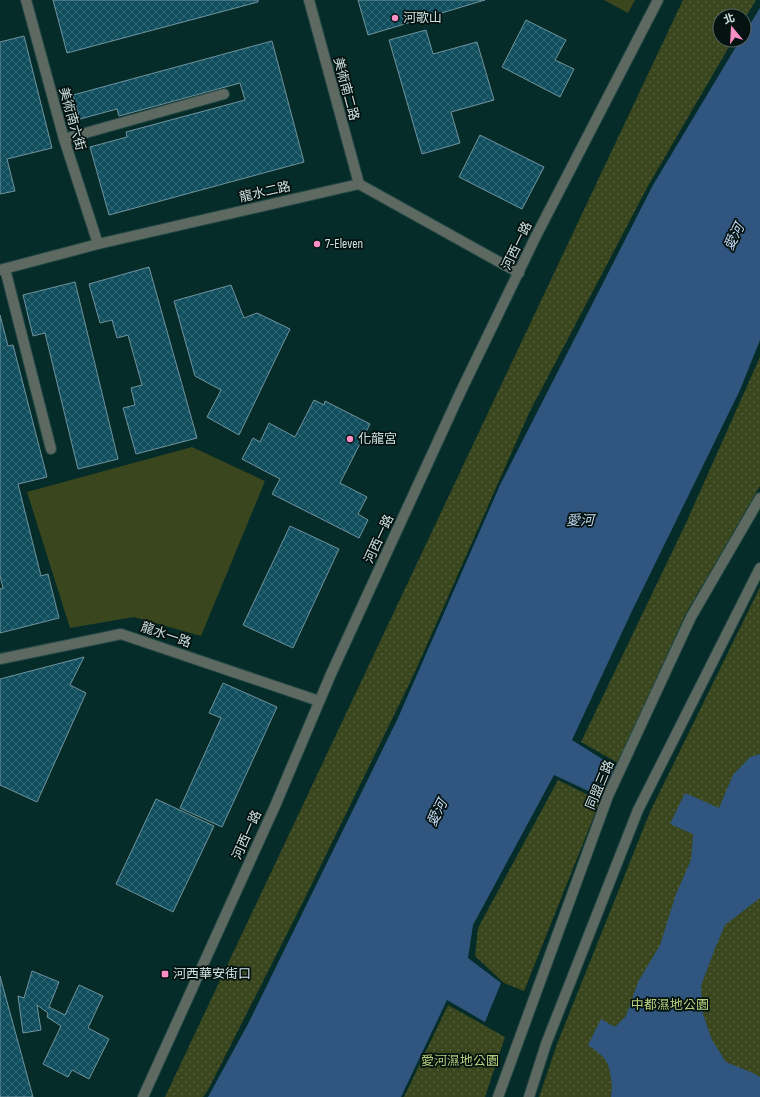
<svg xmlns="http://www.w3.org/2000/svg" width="760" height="1097" font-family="'Sofia Sans Condensed','Noto Sans TC',sans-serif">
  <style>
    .grass { fill: #3a461d }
    .park { fill: url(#park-dots) }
    .water { fill: #30567f }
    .building { fill: url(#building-cross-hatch); stroke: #70939e }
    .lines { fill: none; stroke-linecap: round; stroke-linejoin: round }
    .service-casing { stroke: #254946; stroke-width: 12 }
    .minor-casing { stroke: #254946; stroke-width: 12 }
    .tertiary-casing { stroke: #254946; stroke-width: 12 }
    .service { stroke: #5e6961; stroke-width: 10 }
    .minor { stroke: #5e6961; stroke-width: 10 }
    .tertiary { stroke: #5e6961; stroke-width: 10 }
    .poi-dot { fill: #fa8fc6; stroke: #041210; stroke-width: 1.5 }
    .labels { text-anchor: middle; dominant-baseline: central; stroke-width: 3.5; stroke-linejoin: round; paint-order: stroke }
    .poi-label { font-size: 13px; fill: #cfe2e0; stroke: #041210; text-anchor: start }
    .street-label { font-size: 13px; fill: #cfe2e0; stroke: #041210 }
    .park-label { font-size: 13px; fill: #b5ce7c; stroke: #041210 }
    .water-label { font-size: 14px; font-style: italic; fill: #c1d8f3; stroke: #041210 }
  </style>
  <defs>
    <pattern id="park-dots" width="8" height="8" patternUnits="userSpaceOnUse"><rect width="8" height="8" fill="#3a461d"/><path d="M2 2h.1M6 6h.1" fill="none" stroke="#55603e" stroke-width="1.8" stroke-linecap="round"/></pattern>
    <pattern id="building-cross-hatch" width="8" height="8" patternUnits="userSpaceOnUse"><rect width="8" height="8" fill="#104e5e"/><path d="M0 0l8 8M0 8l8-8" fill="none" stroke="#326775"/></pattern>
  </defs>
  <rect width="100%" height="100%" fill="#052c29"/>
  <g class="grass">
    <path d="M604,0h31l-7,13z"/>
    <path d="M192,447l73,34 -64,155 -67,-19 -64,11 -43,-136z"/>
  </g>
  <g class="park">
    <path d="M683,0h73l-12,20v-4h-24v24h13l-85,146 -119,227 -115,261 -110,226 -96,190 -5,7h-38z"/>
    <path d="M760,357v129l-75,129 -67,148 -37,-21 105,-219z"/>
    <path d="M760,587v510h-221l18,-53 93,-232z"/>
    <path d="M558,780l42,21 -76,190 -20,-8 -29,-27 3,-28z"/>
    <path d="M448,1005l57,32 -20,60h-81z"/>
  </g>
  <g class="water">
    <path d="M760,8v332l-20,50 -109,223 -59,127 43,27 -14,30 -47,-22 -81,150 -5,33 33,25 -16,39 -38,-22 -46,97h-193l41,-75 149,-304 102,-233 153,-300 87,-145h4v-6z"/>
    <path d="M760,754v144l-35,27 -11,26 -13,35 2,28 9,26 14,22 27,11 7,4v20h-149c1,-7 1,-12 0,-19 -3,-20 -7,-21 -23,-33l13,-26 14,8 11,-11 12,-34 22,-37 16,-51 15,-34 2,-26 -23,-10 15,-31 34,15 14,-33 17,-18z"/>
  </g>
  <g class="building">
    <path d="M53,0h205v2l-191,51z"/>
    <path d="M358,0h127l-117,35z"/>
    <path d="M526,20l40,20 -11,20 19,9 -14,28 -58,-30z"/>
    <path d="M426,30l7,24 44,-12 17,58 -43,12 9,31 -38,11 -33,-114z"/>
    <path d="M24,36l28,112 -45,11 8,32 -15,3v-152z"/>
    <path d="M272,41l32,121 -195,53 -19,-68 37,-10 -1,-5 119,-32 -5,-17 -121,33 -2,-7 -37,10 -7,-24z"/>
    <path d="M480,135l64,32 -22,42 -63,-32z"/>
    <path d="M149,267l48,171 -61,16 -13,-46 12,-3 -4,-17 11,-3 -14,-50 -11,3 -5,-18 -12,3 -11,-39z"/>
    <path d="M75,282l43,177 -40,10 -33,-136 -12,3 -10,-41z"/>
    <path d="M231,285l13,33 13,-5 33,16 -51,106 -32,-18 14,-27 -26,-14 -21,-75z"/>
    <path d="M0,315l8,31 5,-1 34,132 -29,7 23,92 7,-2 11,44 -59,15v-44l3,-1 -3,-12z"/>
    <path d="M314,400l10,5 1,-4 45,23 -30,59 27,14 -9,17 10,6 -9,18 -87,-44 8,-15 -38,-20 11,-21 7,4 9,-19 26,14z"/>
    <path d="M290,526l49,23 -46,99 -50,-23z"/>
    <path d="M84,657l-14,28 16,8 -49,109 -37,-17v-106z"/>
    <path d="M223,683l54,24 -55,120 -42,-19 41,-90 -12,-5z"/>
    <path d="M156,799l58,27 -41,86 -57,-28z"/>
    <path d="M32,971l27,11 -10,25 16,8 14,-30 24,11 -15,32 21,11 -20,40 -17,-9 -4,7 -25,-13 18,-38 -14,-9 1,-4 -11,-8 4,25 -18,3 -5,-37 6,2z"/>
    <path d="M0,976l33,121h-33z"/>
  </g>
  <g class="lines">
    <defs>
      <g id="service">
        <path d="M64,139l160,-45"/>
        <path d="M5,269l46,180"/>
      </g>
      <g id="minor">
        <path d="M26,0l38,139 34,105"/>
        <path d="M309,0l50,184"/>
        <path d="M0,270l98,-26 261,-60 160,89"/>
        <path d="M0,659l121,-25 198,67"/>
        <path d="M143,1097l132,-291 56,-132 130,-283 75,-155 122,-236"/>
      </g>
      <g id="tertiary">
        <path d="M498,1097l110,-301 83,-179 69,-119"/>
        <path d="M529,1097l17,-53 92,-234 122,-242"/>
      </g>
    </defs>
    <use href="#service" class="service-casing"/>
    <use href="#minor" class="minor-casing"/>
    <use href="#tertiary" class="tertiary-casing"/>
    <use href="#service" class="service"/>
    <use href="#minor" class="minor"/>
    <use href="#tertiary" class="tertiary"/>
  </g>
  <g class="poi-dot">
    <circle cx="395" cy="18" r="4"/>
    <circle cx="317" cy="244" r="4"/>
    <circle cx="350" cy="439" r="4"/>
    <rect x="161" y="970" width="8" height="8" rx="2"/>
  </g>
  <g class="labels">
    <g class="poi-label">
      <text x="403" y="18">河歌山</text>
      <text x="325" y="244">7-Eleven</text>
      <text x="358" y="439">化龍宮</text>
      <text x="173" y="974">河西華安街口</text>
    </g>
    <g class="street-label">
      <text transform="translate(346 89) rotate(75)">美術南二路</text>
      <text transform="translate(72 119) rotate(74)">美術南六街</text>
      <text transform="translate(265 192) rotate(-13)">龍水二路</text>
      <text transform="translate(517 246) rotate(-64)">河西一路</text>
      <text transform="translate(379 539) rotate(-65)">河西一路</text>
      <text transform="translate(166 635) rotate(19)">龍水一路</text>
      <text transform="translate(600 785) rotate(-67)">同盟三路</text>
      <text transform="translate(247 835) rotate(-66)">河西一路</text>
    </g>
    <g class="park-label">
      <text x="670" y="1005">中都濕地公園</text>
      <text x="460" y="1061">愛河濕地公園</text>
    </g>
    <g class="water-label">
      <text transform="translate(734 237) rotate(-63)">愛河</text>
      <text x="580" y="520">愛河</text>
      <text transform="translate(437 813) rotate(-63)">愛河</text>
    </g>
  </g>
  <g transform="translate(732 28) rotate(342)"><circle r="19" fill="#041210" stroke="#556563"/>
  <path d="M0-3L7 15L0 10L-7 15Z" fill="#fa8fc6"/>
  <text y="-6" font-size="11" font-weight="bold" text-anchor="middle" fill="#cfe2e0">北</text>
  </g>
</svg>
